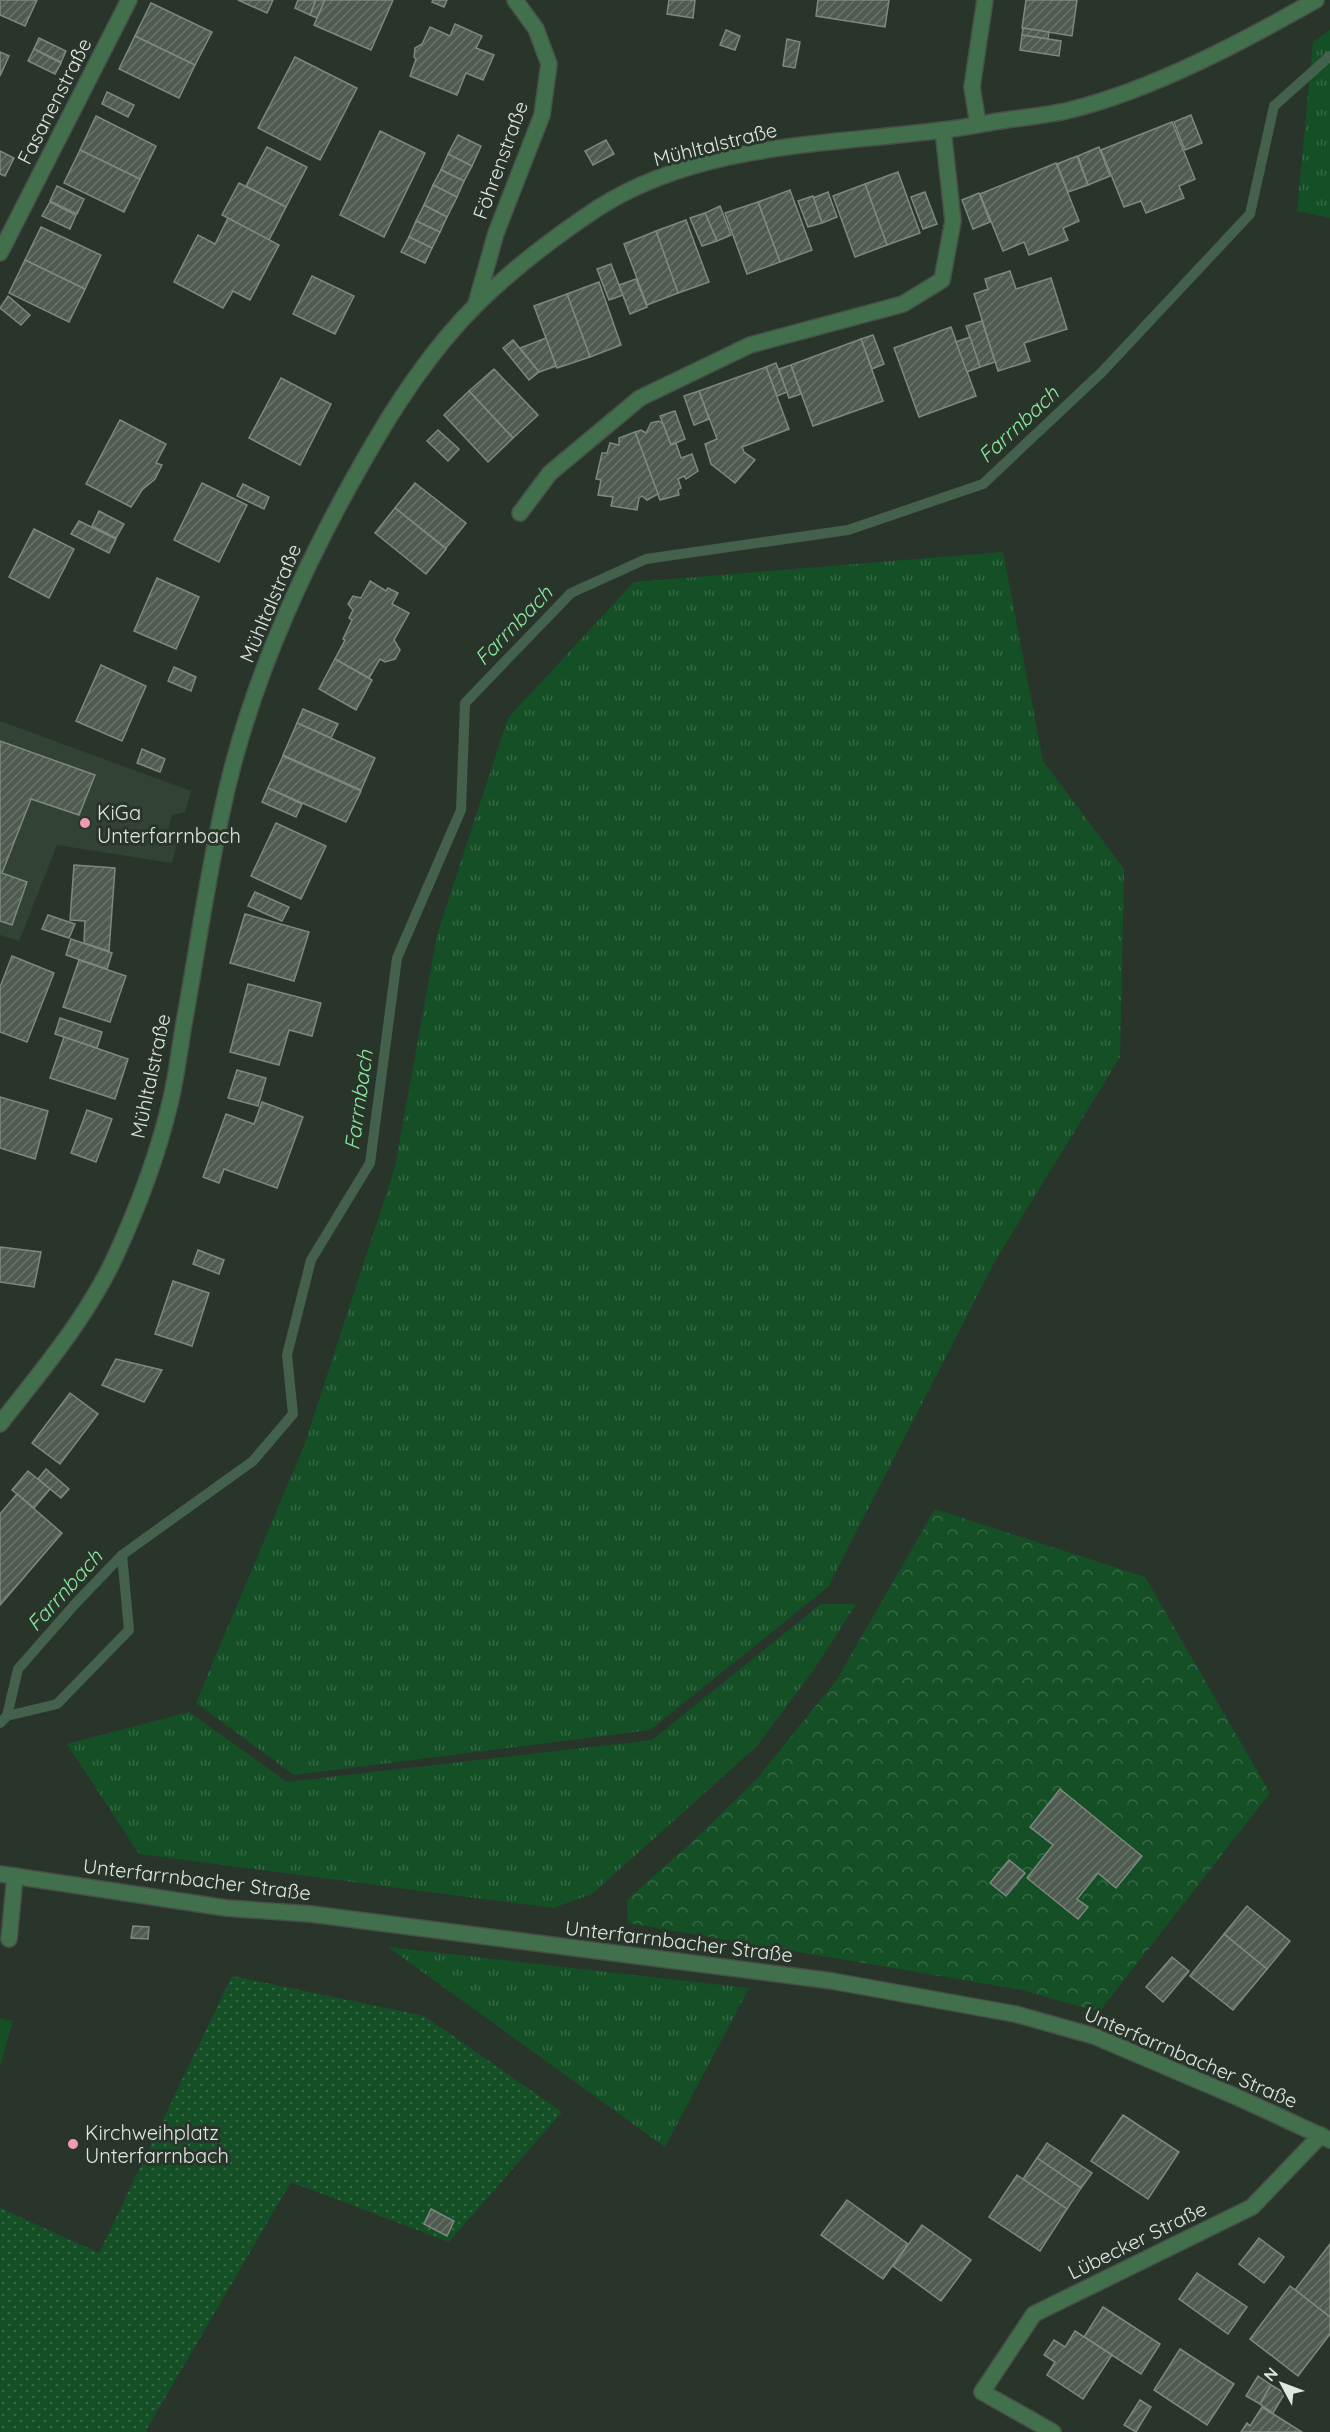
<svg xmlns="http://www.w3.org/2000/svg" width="1330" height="2432" font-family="Quicksand,sans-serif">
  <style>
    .built { fill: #324335 }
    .grass { fill: url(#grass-tufts) }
    .forest { fill: url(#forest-crowns) }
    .garden { fill: url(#garden-dots) }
    .pitch { fill: #154f26 }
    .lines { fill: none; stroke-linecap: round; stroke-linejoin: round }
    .stream { stroke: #44614d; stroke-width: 10 }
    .building { fill: url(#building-hatch); stroke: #7c8a7e; stroke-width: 1.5 }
    .minor-casing { stroke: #465148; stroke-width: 18 }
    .minor { stroke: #42704c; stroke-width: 15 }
    .poi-dot { fill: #f09ab5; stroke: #29352b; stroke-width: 2 }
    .labels { text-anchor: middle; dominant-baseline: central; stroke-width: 6; stroke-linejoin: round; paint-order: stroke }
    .street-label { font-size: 20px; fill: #e0e7e1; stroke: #29352b }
    .poi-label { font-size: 20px; fill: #e0e7e1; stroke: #29352b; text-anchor: start }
    .water-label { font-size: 21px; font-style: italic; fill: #8beb9f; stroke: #29352b }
  </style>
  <defs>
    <pattern id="grass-tufts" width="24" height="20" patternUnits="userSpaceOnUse" patternTransform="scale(1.5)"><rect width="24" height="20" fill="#154f26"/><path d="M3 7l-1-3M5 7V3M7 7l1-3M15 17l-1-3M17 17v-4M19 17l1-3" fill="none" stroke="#376845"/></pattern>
    <pattern id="forest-crowns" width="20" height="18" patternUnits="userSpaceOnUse" patternTransform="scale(1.5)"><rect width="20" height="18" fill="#154f26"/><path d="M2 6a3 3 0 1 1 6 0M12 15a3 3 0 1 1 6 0" fill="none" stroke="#376845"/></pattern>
    <pattern id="garden-dots" width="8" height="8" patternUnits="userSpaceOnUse" patternTransform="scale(1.5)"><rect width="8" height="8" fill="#154f26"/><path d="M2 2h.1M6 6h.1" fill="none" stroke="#376845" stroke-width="1.8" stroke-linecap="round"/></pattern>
    <pattern id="building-hatch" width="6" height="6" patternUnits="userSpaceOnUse" patternTransform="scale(1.5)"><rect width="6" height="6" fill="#4f5b51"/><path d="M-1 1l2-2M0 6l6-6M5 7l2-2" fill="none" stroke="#68736a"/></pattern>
  </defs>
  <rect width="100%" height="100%" fill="#29352b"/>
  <path class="built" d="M0,721l191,70 -6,21 -13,3 -4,16 11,5 -7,27 -115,-18 -38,96 -19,-6z"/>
  <g class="grass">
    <path d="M1330,30v188l-33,-7 16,-169z"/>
    <path d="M1003,552l40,209 81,108 -4,188 -125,204 -167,326 -178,143 -356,45 -98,-72 109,-260 90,-276 42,-232 71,-217 126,-136z"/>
    <path d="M821,1604h35l-41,64 -58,78 -165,148 -39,14 -414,-54 -72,-110 122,-32 98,70 365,-42z"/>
    <path d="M388,1947l361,41 -84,159z"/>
  </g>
  <path class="forest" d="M935,1509l210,68 125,216 -171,219 -77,-22 -394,-67 -1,-23 65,-58 63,-61 81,-100z"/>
  <path class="garden" d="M232,1976l192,40 138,96 -113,130 -158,-60 -146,250h-145v-224l99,45z"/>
  <path class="pitch" d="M0,2018l13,3 -13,46z"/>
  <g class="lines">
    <g class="stream">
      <path d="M7,1716l50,-12 72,-74 -7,-75"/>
      <path d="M0,1723l7,-7 11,-47 58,-66 46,-48 131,-94 40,-47 -6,-59 24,-95 59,-97 27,-205 64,-148 4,-107 106,-110 75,-34 202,-29 135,-46 119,-112 148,-158 24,-108 56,-50"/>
    </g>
  </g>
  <g class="building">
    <path d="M0,0h37l-12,26 -25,-11z"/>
    <path d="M238,0h35l-6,13z"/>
    <path d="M298,0h18l-6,15 -15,-7z"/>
    <path d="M316,0h9l-8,18 -7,-3z"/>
    <path d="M325,0h68l-22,50 -57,-25z"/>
    <path d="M433,0h14l-3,7 -12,-5z"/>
    <path d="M669,0h26l-2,18 -26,-4z"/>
    <path d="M818,0h71l-4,27 -69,-11z"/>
    <path d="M1026,0h51l-5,36 -50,-8z"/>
    <path d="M151,3l61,29 -17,33 -60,-29z"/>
    <path d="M455,24l27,12 -6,12 18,7 -11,25 -17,-7 -9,22 -47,-19 6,-17 -2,-2 1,-9 7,-4 8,-17 20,9z"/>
    <path d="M1023,28l26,4 -1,7 -26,-4z"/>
    <path d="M726,30l14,6 -5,14 -15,-5z"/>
    <path d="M1022,35l39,6 -2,15 -39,-6z"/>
    <path d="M135,36l60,29 -16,33 -60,-29z"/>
    <path d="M39,38l27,13 -5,11 -27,-13z"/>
    <path d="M787,39l13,3 -5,26 -12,-2z"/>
    <path d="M34,49l27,14 -6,11 -27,-13z"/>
    <path d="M0,52l9,4 -9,20z"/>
    <path d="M295,57l62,31 -37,72 -62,-32z"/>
    <path d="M107,92l27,13 -6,12 -26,-13z"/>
    <path d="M1191,115l11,28 -17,7 -11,-28z"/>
    <path d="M96,116l60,30 -16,33 -60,-29z"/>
    <path d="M1172,122l23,57 -16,7 5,12 -38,15 -5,-12 -17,6 -23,-57z"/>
    <path d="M380,131l45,22 -41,84 -44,-22z"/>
    <path d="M458,135l23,11 -9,20 -24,-12z"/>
    <path d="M606,140l8,14 -21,11 -8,-14z"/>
    <path d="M267,147l40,20 -21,40 -40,-21z"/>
    <path d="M1099,147l11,29 -22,9 -10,-29z"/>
    <path d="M80,150l60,29 -16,33 -60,-29z"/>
    <path d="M0,151l14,7 -9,18 -5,-2z"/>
    <path d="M448,154l24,12 -8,15 -23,-11z"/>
    <path d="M1077,156l11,29 -20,7 -11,-28z"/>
    <path d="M1056,163l23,58 -16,7 5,12 -39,15 -5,-13 -21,9 -23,-57z"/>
    <path d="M441,170l23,11 -7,16 -24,-12z"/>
    <path d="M898,172l22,61 -33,12 -22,-61z"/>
    <path d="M239,183l47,24 -17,33 -47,-25z"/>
    <path d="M865,184l22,61 -32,12 -22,-61z"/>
    <path d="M433,185l24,12 -10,20 -23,-12z"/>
    <path d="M57,186l27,13 -7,15 -27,-13z"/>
    <path d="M790,190l22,60 -32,12 -22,-60z"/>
    <path d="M828,192l9,25 -15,6 -9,-25z"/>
    <path d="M925,192l12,32 -14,5 -12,-32z"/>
    <path d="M979,193l11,29 -17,7 -11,-29z"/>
    <path d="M813,196l9,27 -14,4 -10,-26z"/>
    <path d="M50,202l26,13 -6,14 -28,-13z"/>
    <path d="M758,202l22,60 -33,12 -22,-61z"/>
    <path d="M424,205l23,12 -7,15 -24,-11z"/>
    <path d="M720,206l11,29 -14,6 -12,-28z"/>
    <path d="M705,213l12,28 -15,5 -12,-28z"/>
    <path d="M228,218l51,27 -29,55 -17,-9 -10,17 -49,-26 24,-47 17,9z"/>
    <path d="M686,220l23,62 -31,11 -22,-62z"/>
    <path d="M416,221l24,11 -8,16 -23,-11z"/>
    <path d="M41,227l60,28 -16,34 -60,-29z"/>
    <path d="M656,231l22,62 -31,12 -23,-61z"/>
    <path d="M409,237l23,11 -7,15 -24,-11z"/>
    <path d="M25,260l60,29 -16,33 -60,-29z"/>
    <path d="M611,264l12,31 -14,5 -12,-31z"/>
    <path d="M1010,271l6,18 35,-11 16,51 -43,14 6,18 -32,10 -24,-77 14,-5 -3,-10z"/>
    <path d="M312,276l42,20 -19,38 -42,-20z"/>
    <path d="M636,279l11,28 -17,7 -11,-29z"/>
    <path d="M599,282l22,63 -31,12 -23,-63z"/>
    <path d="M567,294l23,63 -33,11 -23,-62z"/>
    <path d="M8,296l22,19 -9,10 -21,-17z"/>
    <path d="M982,321l13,41 -15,5 -14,-41z"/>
    <path d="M951,327l25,69 -57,21 -25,-69z"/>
    <path d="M873,335l11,29 -12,5 -11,-30z"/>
    <path d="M970,337l10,30 -13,5 -11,-30z"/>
    <path d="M546,338l10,28 -17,6 -19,-24z"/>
    <path d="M861,339l22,62 -70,25 -22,-61z"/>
    <path d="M513,340l26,32 -10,8 -26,-32z"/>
    <path d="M776,363l11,29 -10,4 -11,-29z"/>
    <path d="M791,365l10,29 -12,4 -10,-29z"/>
    <path d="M766,367l23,62 -47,18 2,5 11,8 -20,23 -24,-19 -6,-20 12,-5 -18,-48z"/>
    <path d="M494,369l44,46 -25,23 -44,-47z"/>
    <path d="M281,378l50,26 -31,61 -51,-27z"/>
    <path d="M469,391l44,47 -25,24 -44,-47z"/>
    <path d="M699,391l10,28 -15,6 -10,-29z"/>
    <path d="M675,411l10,28 -14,6 -11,-29z"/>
    <path d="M120,420l46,24 -10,19 6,2 -7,14 -13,11 -11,17 -45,-23z"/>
    <path d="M659,421l4,3 8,21 5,-2 5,15 11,-4 6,17 -12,8 -2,-3 -6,3 3,9 -3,2 1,5 -19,5 -25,-68 6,-2 5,3 5,-10z"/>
    <path d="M438,430l21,19 -11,12 -21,-20z"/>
    <path d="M635,432l23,62 -11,6 -5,-4 -3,2 -2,12 -26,-4 2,-9 -15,-2 3,-15 -5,-1 6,-26h5l3,-10 9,2v-7z"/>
    <path d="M202,483l45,22 -28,57 -45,-22z"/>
    <path d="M415,483l51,40 -20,25 -51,-40z"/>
    <path d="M243,484l26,13 -5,12 -27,-13z"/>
    <path d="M395,508l51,41 -20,25 -51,-41z"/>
    <path d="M99,511l25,13 -8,14 -24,-12z"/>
    <path d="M79,521l37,18 -7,14 -38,-19z"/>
    <path d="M34,529l40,20 -25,49 -40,-21z"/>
    <path d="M157,578l42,19 -23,52 -42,-18z"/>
    <path d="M370,581l16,10 2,-3 10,5 -6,11 17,9 -15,27 6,10 -5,9 -10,3 -5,-3 -11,19 -34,-19 10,-19 -2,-1 9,-19 -3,-2 4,-8 -5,-6 5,-8 8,2z"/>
    <path d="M335,659l37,21 -16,30 -37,-21z"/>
    <path d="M101,665l45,21 -24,55 -46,-20z"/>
    <path d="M174,667l22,10 -5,14 -23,-10z"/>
    <path d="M303,709l35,15 -7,14 -34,-15z"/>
    <path d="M297,723l78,35 -14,32 -78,-35z"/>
    <path d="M0,741l95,34 -16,40 -48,-16 -29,74 25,9 -15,43 -12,-4z"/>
    <path d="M142,749l23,10 -5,13 -23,-9z"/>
    <path d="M283,756l78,35 -15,31 -78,-34z"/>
    <path d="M268,788l34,16 -6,13 -34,-15z"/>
    <path d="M276,823l50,23 -25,53 -50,-23z"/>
    <path d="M74,865l41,3 -6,83 -25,-8 1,-22 -15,-1z"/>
    <path d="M255,892l34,15 -7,14 -34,-15z"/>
    <path d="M245,914l64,18 -15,49 -64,-18z"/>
    <path d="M48,915l27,9 -6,14 -27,-9z"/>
    <path d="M71,939l41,14 -5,16 -41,-14z"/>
    <path d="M12,956l42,17 -27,69 -27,-10v-45z"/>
    <path d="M79,960l47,16 -16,46 -47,-15z"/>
    <path d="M248,984l73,19 -9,33 -23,-6 -10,35 -49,-13z"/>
    <path d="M60,1018l42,14 -5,16 -42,-14z"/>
    <path d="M64,1037l64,22 -13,40 -65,-21z"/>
    <path d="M237,1070l29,8 -8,28 -30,-8z"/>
    <path d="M0,1097l48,14 -13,48 -35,-11z"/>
    <path d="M262,1102l41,15 -26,71 -53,-19 -5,14 -16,-6 23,-63 28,10z"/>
    <path d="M87,1110l25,9 -16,43 -25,-9z"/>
    <path d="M0,1247l41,5 -7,35 -34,-5z"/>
    <path d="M198,1250l26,10 -5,14 -26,-10z"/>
    <path d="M173,1281l36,12 -17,53 -37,-12z"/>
    <path d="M116,1359l46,11 -18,32 -42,-17z"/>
    <path d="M70,1393l28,21 -38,50 -28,-21z"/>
    <path d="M46,1469l23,20 -8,9 -23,-19z"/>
    <path d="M28,1471l22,18 -16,19 -22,-18z"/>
    <path d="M17,1494l45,39 -62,72v-91z"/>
    <path d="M1060,1789l82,67 -26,32 -18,-15 -21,26 11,8 -10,12 -51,-41 26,-33 -23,-18z"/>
    <path d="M1009,1860l16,13 -19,23 -16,-13z"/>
    <path d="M1247,1906l43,35 -23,28 -43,-35z"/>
    <path d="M133,1926l16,1 -1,12 -17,-1z"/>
    <path d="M1224,1934l43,35 -34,41 -43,-34z"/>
    <path d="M1172,1957l17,14 -26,31 -17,-15z"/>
    <path d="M1123,2115l56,37 -31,47 -57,-38z"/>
    <path d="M1047,2143l45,30 -11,15 -44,-30z"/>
    <path d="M1037,2158l44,30 -14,21 -44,-30z"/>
    <path d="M1017,2175l50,34 -27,42 -51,-34z"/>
    <path d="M847,2200l61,44 -25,35 -62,-44z"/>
    <path d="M431,2209l23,12 -7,15 -23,-12z"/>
    <path d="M922,2225l49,35 -30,41 -48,-35z"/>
    <path d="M1259,2238l25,19 -20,26 -25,-19z"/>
    <path d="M1330,2244v73l-35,-27z"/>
    <path d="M1197,2273l50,34 -19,27 -49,-35z"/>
    <path d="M1290,2286l40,31v17l-32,42 -48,-37z"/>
    <path d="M1103,2307l57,37 -19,30 -57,-37z"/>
    <path d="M1075,2331l37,24 -29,44 -36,-24 8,-13 -11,-7 10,-15 11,7z"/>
    <path d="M1180,2349l54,35 -27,41 -53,-35z"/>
    <path d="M1258,2376l13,9 -11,19 -14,-8z"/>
    <path d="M1271,2385l14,8 -12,20 -13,-9z"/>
    <path d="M1140,2400l11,7 -15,25 -12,-7z"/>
    <path d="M1262,2407l40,25h-61l6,-9 3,3z"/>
  </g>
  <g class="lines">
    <defs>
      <g id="minor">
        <path d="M978,124l-6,-37 13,-87"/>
        <path d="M0,253l129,-253"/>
        <path d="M476,304l20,-71 46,-118 7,-51 -13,-35 -21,-29"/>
        <path d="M520,513l30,-40 90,-75 110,-53 153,-41 39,-24 11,-59 -10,-91"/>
        <path d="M0,1424c42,-54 87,-106 116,-169 22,-48 42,-101 54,-152 6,-24 9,-50 13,-74 13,-71 23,-143 38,-213 25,-123 77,-240 139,-349 33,-59 71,-118 120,-166 36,-35 76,-65 118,-93 102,-65 228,-63 344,-78 22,-2 43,-7 64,-10 21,-3 44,-5 64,-10 82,-20 172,-68 246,-110"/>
        <path d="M0,1874l226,34 85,6 521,67 183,33 79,22 143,61 93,43"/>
        <path d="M9,1939l6,-63"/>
        <path d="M1053,2432l-71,-40 52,-78 218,-107 69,-72"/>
      </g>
    </defs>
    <use href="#minor" class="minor-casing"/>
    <use href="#minor" class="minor"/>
  </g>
  <g class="poi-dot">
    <circle cx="85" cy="823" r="6"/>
    <circle cx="73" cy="2144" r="6"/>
  </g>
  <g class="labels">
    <g class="street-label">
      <text transform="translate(54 101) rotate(-63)">Fasanenstraße</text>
      <text transform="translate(715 144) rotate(-14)">Mühltalstraße</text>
      <text transform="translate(500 160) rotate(-70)">Föhrenstraße</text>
      <text transform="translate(270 603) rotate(-67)">Mühltalstraße</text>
      <text transform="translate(150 1076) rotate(-78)">Mühltalstraße</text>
      <text transform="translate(197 1879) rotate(7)">Unterfarrnbacher Straße</text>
      <text transform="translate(679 1941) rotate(7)">Unterfarrnbacher Straße</text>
      <text transform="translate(1191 2057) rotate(23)">Unterfarrnbacher Straße</text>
      <text transform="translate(1137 2240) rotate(-26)">Lübecker Straße</text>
    </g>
    <g class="poi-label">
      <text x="97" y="812">KiGa<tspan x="97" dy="23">Unterfarrnbach</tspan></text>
      <text x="85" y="2132">Kirchweihplatz<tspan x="85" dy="23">Unterfarrnbach</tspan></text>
    </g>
    <g class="water-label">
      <text transform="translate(1018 424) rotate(-43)">Farrnbach</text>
      <text transform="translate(513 625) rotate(-46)">Farrnbach</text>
      <text transform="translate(358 1100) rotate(-82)">Farrnbach</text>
      <text transform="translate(64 1590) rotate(-48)">Farrnbach</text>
    </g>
  </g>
  <g transform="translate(1282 2384) rotate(311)" stroke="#29352b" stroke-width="4.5" paint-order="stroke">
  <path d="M0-4.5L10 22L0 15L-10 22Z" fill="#e0e7e1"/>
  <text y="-9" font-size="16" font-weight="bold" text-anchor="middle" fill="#e0e7e1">N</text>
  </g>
</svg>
